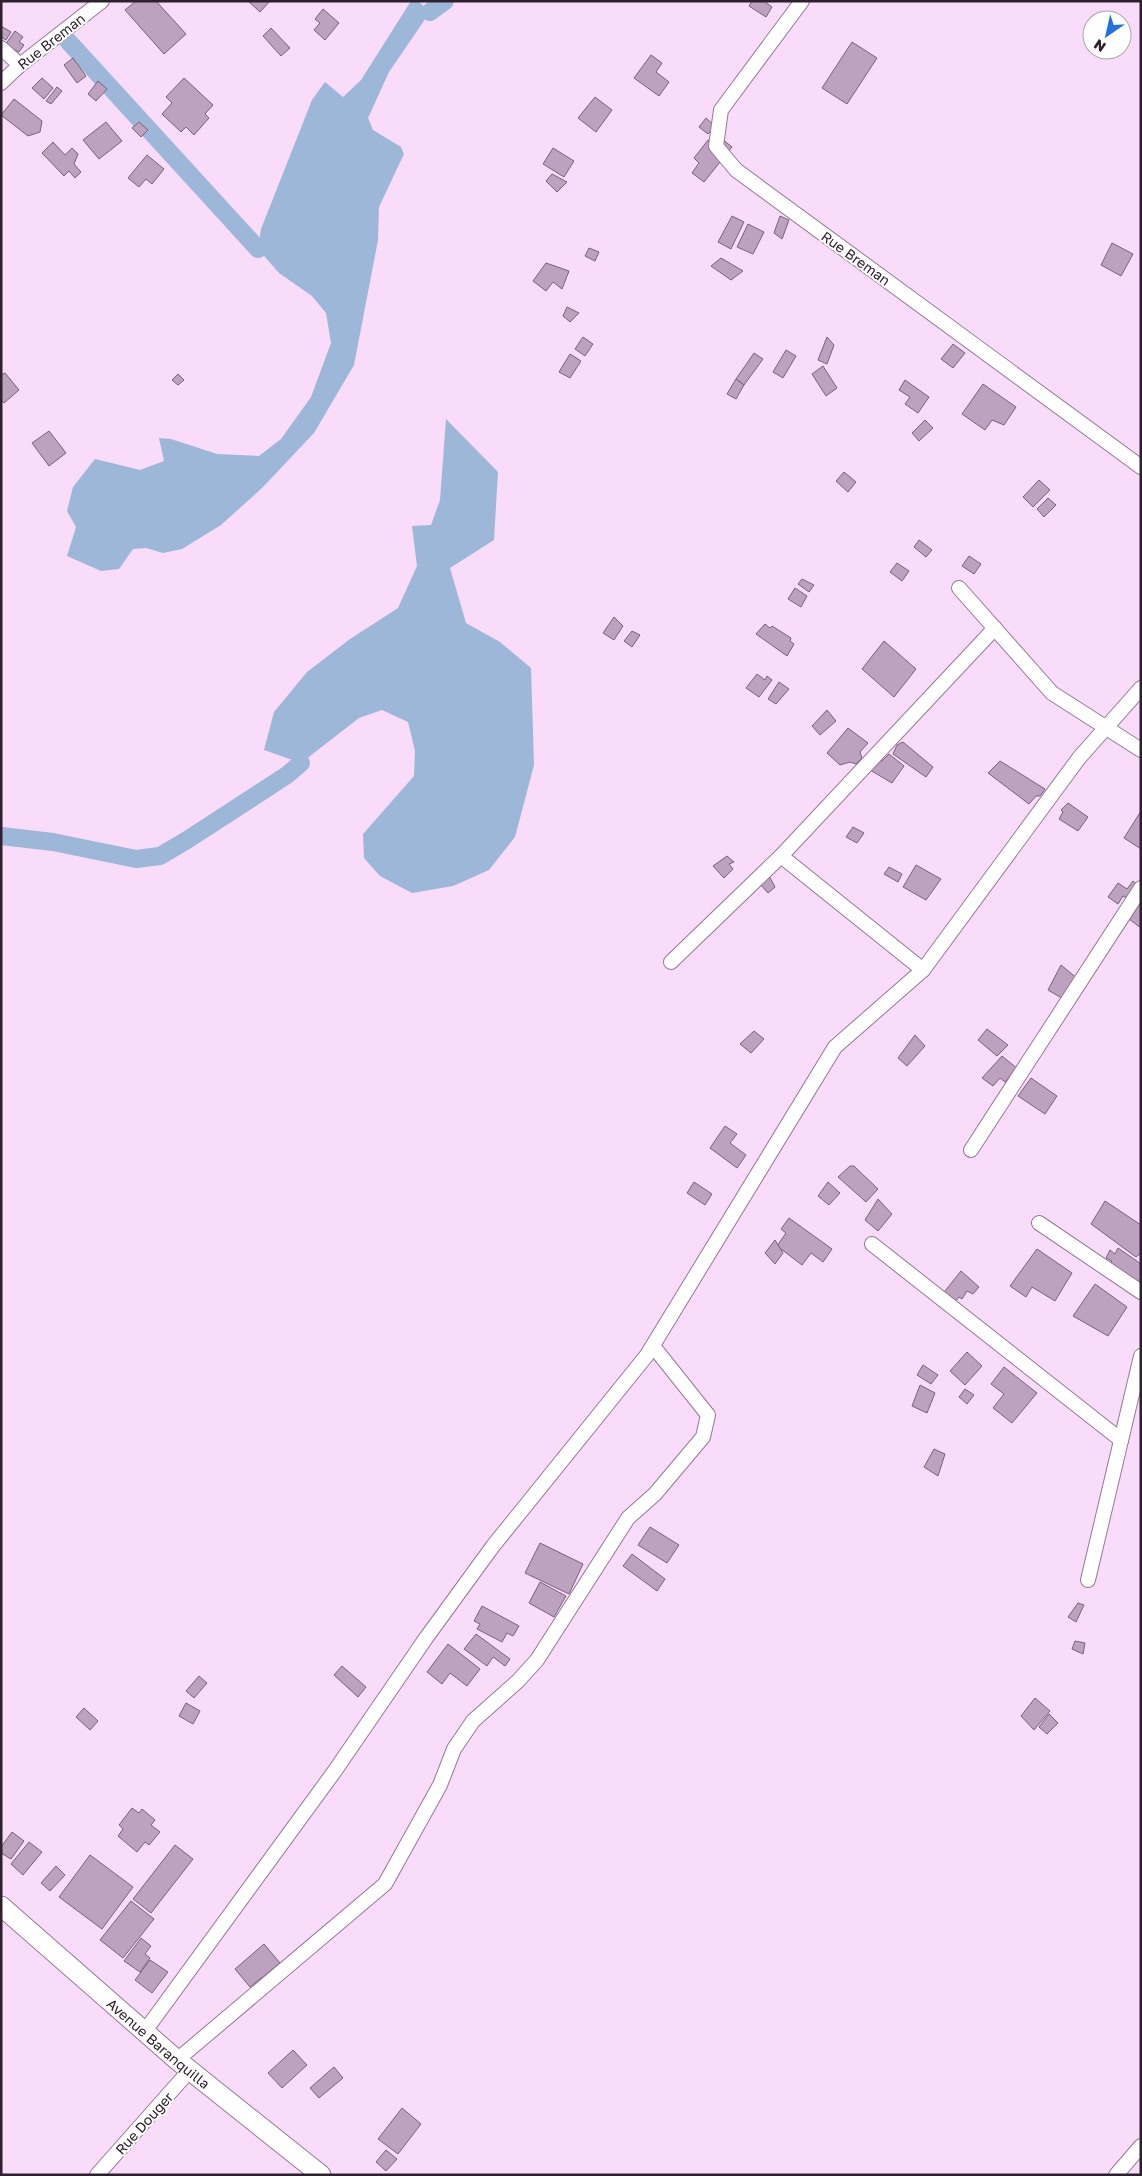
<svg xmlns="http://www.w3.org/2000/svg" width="1142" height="2176" font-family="'Golos Text',sans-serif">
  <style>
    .water { fill: #9db7d8 }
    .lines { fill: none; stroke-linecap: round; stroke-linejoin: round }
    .canal { stroke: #9db7d8; stroke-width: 18 }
    .building { fill: #bca2be; stroke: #79617b }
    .minor-casing { stroke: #937a94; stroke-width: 16 }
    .secondary-casing { stroke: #937a94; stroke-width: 21 }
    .minor { stroke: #fff; stroke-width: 14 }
    .secondary { stroke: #fff; stroke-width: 19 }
    .labels { text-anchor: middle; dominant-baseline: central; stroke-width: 4; stroke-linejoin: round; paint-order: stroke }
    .street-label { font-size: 14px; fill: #2c212c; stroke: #fff }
  </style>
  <rect width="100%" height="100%" fill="#f8dcf9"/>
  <g class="water">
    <path d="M411,1h7l12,11 -41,60 -21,46 5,12 28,17 3,7 -25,53 -1,33 -24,125 -40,68 -52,55 -41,37 -39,24 -19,4 -17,-5 -13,1 -14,20 -18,2 -34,-15 9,-29 -9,-16 6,-24 22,-28 45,11 24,-9 -5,-23 12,1 46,15 42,2 22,-17 30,-42 20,-54 -5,-30 -14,-17 -33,-23 -21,-24 3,-20 51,-129 13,-18 18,15 18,-17z"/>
    <path d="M446,419l52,53 -4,68 -44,28 16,55 34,19 31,26 3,97 -19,72 -26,33 -36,16 -41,7 -32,-17 -16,-18 -1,-24 51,-58 1,-25 -7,-29 -26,-12 -23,8 -58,45 -37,-13 10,-38 33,-40 43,-33 48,-31 19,-42 -5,-40 19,-1 9,-25z"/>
  </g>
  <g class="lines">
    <g class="canal">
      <path d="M430,12l15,-11"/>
      <path d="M68,41l190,208"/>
      <path d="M1,836l52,6 83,17 24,-3 27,-16 100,-65 14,-12"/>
    </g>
  </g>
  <g class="building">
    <path d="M136,1h20l30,33 -22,20 -39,-44z"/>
    <path d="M248,1h22l-10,11z"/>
    <path d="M752,1h12l8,6 -6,10 -17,-11z"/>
    <path d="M323,9l16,14 -14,17 -11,-10 6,-7 -5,-4z"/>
    <path d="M1,26l10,6 -5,8 -5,-3z"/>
    <path d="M271,28l19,20 -9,8 -18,-20z"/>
    <path d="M15,31l8,6 -4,5 5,3 -5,7 -14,-7z"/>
    <path d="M852,42l25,16 -30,46 -25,-16z"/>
    <path d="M651,55l11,8 -6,9 13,10 -10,14 -25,-18z"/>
    <path d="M73,58l13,18 -9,7 -13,-18z"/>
    <path d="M42,78l11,10 -9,11 -12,-11z"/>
    <path d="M184,78l29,27 -8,9 4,4 -15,17 -8,-8 -5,5 -19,-18 10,-11 -6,-6z"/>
    <path d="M98,81l9,8 -11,12 -8,-7z"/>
    <path d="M57,87l5,4 -11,13 -5,-3z"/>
    <path d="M595,97l17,13 -16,22 -18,-14z"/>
    <path d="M14,99l28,22 -2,11 -12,4 -27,-21z"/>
    <path d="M706,118l9,8 -7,8 -9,-7z"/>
    <path d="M106,122l16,19 -23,18 -16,-19z"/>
    <path d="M139,122l9,8 -7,7 -9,-9z"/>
    <path d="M722,139l10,8 -28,35 -12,-9 7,-10 -5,-5 14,-18 8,6z"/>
    <path d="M53,142l12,13 7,-7 6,6 -4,10 7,8 -6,6 -6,-7 -5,5 -22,-23z"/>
    <path d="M553,148l21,13 -10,16 -21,-13z"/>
    <path d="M147,155l17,14 -12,15 -6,-5 -7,8 -11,-9z"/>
    <path d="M552,174l15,8 -10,10 -11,-11z"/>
    <path d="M732,216l12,6 -13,27 -13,-7z"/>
    <path d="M780,216l9,4 -7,19 -8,-6z"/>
    <path d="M748,224l16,8 -11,22 -16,-7z"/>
    <path d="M1112,243l21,11 -12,22 -20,-11z"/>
    <path d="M589,248l10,4 -4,9 -10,-5z"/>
    <path d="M721,258l22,13 -12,9 -20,-14z"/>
    <path d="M546,263l23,8 -7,18 -9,-7 -7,9 -13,-10z"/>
    <path d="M567,307l12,6 -9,9 -7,-6z"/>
    <path d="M583,337l10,7 -8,12 -10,-7z"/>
    <path d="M827,337l7,8 -7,19 -9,-4z"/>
    <path d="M953,344l12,9 -12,15 -12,-9z"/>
    <path d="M786,350l10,6 -13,22 -10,-6z"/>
    <path d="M754,353l9,6 -19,26 -8,-6z"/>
    <path d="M570,354l11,7 -11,17 -11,-6z"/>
    <path d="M823,366l14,22 -11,8 -14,-22z"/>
    <path d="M5,373l14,17 -15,13 -3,-3v-25z"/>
    <path d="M178,374l6,6 -6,5 -6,-5z"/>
    <path d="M736,379l8,6 -8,14 -9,-5z"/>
    <path d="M905,380l24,17 -11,16 -13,-9 5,-7 -11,-7z"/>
    <path d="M983,384l33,23 -12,18 -12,-5 -7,10 -23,-16z"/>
    <path d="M925,420l8,8 -14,13 -7,-8z"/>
    <path d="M49,431l17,22 -17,13 -17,-23z"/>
    <path d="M844,472l12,10 -8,10 -12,-11z"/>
    <path d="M1039,480l11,10 -17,17 -10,-10z"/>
    <path d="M1048,498l8,7 -12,12 -7,-8z"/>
    <path d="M919,540l13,10 -6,7 -12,-10z"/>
    <path d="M969,556l12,8 -7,10 -12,-8z"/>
    <path d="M897,563l12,8 -7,10 -12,-9z"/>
    <path d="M802,579l12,6 -5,7 -11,-8z"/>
    <path d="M795,588l12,8 -6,11 -13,-8z"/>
    <path d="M614,617l9,9 -9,14 -11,-7z"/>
    <path d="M765,624l5,4 2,-2 19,12 -1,3 4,3 -7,12 -31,-22z"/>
    <path d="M632,631l8,4 -8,12 -8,-6z"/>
    <path d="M884,641l32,28 -22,28 -32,-28z"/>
    <path d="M757,674l8,6 2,-4 5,4 -13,17 -13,-9z"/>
    <path d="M779,682l10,7 -13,15 -8,-5z"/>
    <path d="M827,710l9,11 -16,14 -8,-9z"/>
    <path d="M848,728l20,15 -8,9 2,6 -6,6 -6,-2 -10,3 -13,-12z"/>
    <path d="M903,742l30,25 -7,10 -33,-23 4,-9z"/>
    <path d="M889,754l15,12 -12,17 -22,-13 4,-10 8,1z"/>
    <path d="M1000,761l45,28 -5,7h-4l-7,8 -41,-31z"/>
    <path d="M1068,803l20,14 -10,14 -19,-12 4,-7 -2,-2z"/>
    <path d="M1141,811v38l-17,-11z"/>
    <path d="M853,827l11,6 -7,10 -11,-6z"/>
    <path d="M727,856l7,6 -5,2 4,5 -9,9 -11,-12z"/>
    <path d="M916,865l25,14 -15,21 -23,-13z"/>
    <path d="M889,867l13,7 -4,8 -14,-8z"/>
    <path d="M768,874l7,13 -7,6 -10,-11z"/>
    <path d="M1133,881l7,6 -9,13 -8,-4 -5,8 -10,-7 10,-14 9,6z"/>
    <path d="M1141,902v26l-12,-9z"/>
    <path d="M1061,965l17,14 -13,21 -17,-10z"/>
    <path d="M987,1029l21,16 -11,11 -19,-16z"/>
    <path d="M754,1031l10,8 -13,14 -11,-9z"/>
    <path d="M915,1035l10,11 -18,20 -9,-8z"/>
    <path d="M1002,1056l17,14 -5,8 -4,-2 -5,6 -5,-4 -7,8 -11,-8z"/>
    <path d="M1031,1078l26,18 -12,18 -27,-18z"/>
    <path d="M725,1126l12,8 -7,9 16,12 -9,13 -27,-20z"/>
    <path d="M850,1166h4l24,23 -12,13 -28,-25z"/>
    <path d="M694,1182l18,12 -7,11 -18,-12z"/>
    <path d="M828,1182l12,11 -11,12 -11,-9z"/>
    <path d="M878,1199l14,15 -14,17 -13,-11z"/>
    <path d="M1105,1201l36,24v28l-5,4 -45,-33z"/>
    <path d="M789,1218l43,31 -9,13 -12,-9 -9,12 -25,-19 9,-13 -5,-4z"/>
    <path d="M775,1240l8,13 -8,11 -10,-11z"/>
    <path d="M1118,1248l23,16v17l-4,6 -30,-20 5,-6 -6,-3 4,-8 5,4z"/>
    <path d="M1037,1249l35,24 -17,28 -23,-14 -6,10 -16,-11z"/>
    <path d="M961,1271l18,16 -6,7 -6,-3 -5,8 -3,-2 -7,8 -11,-9z"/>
    <path d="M1095,1284l32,23 -19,29 -35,-20z"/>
    <path d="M967,1352l15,14 -17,19 -15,-14z"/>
    <path d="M923,1365l15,10 -7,9 -14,-9z"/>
    <path d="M1004,1367l33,26 -25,30 -19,-15 11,-14 -13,-10z"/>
    <path d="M920,1385l15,8 -8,20 -15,-7z"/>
    <path d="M965,1389l9,6 -7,9 -8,-7z"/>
    <path d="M934,1449l11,5 -7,22 -14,-9z"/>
    <path d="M650,1527l29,18 -12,18 -29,-18z"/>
    <path d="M540,1543l43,21 -14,30 -44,-21z"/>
    <path d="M632,1554l33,25 -8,12 -34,-25z"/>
    <path d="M540,1582l26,14 -12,21 -25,-14z"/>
    <path d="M1078,1603l6,2 -8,17 -8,-5z"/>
    <path d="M482,1606l37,20 -6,10 -6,-3 -5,9 -25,-13 3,-5 -6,-3z"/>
    <path d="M476,1634l34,25 -5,7 -12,-9 -6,9 -23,-17z"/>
    <path d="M1075,1641l10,2 -2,11 -11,-5z"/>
    <path d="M448,1644l32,25 -13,17 -17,-13 -8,11 -15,-12z"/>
    <path d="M342,1666l24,21 -8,10 -24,-22z"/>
    <path d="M199,1676l8,7 -13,15 -8,-7z"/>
    <path d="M1035,1698l15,13 -16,19 -13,-14z"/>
    <path d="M186,1703l14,8 -7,13 -14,-8z"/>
    <path d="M84,1708l14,13 -8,9 -14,-13z"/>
    <path d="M1049,1714l9,9 -11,11 -8,-7z"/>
    <path d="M132,1808l7,5 3,-4 13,11 -4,5 9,7 -11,13 -4,-3 -8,10 -19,-16 5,-7 -4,-4z"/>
    <path d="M12,1832l12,9 -13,18 -10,-6v-6z"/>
    <path d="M29,1842l13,10 -19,23 -12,-11z"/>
    <path d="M175,1845l18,14 -42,54 -18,-14z"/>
    <path d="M90,1855l43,32 -31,42 -43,-32z"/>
    <path d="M56,1866l9,9 -15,16 -9,-8z"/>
    <path d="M131,1901l23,18 -31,39 -23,-18z"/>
    <path d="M141,1938l10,8 -6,8 5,4 -10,14 -16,-11z"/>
    <path d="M264,1944l16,19 -30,24 -15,-18z"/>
    <path d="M150,1960l18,12 -16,21 -17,-13z"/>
    <path d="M293,2050l14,15 -25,23 -14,-15z"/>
    <path d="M334,2067l9,11 -24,20 -9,-10z"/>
    <path d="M402,2108l19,16 -23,30 -20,-15z"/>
    <path d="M386,2150l11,9 -11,12 -10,-9z"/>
  </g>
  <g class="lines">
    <defs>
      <g id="minor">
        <path d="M802,1l-81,109 -5,36 20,24 405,297"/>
        <path d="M1,48l19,17"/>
        <path d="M1,83l19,-18 82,-64"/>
        <path d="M959,588l93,105 89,57"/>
        <path d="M781,856l142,114"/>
        <path d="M671,962l110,-106 214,-228"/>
        <path d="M971,1150l170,-262"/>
        <path d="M1039,1223l102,69"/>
        <path d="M872,1244l249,196"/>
        <path d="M1088,1580l53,-224"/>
        <path d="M145,2031l189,-259 92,-134 67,-92 154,-191 188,-308 88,-77 156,-212 62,-70"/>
        <path d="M177,2060l208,-176 55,-99 14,-36 19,-28 45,-40 19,-21 91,-142 27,-24 48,-57 5,-22 -55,-69"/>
        <path d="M97,2175l93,-105"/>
        <path d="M1116,2175l25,-29"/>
      </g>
      <g id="secondary">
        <path id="s1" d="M1,1906l176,154 144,115"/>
      </g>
    </defs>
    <use href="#minor" class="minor-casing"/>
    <use href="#secondary" class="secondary-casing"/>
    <use href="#minor" class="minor"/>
    <use href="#secondary" class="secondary"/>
  </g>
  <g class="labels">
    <g class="street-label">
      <text transform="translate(51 41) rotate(-38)">Rue Breman</text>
      <text transform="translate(856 258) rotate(36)">Rue Breman</text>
      <text stroke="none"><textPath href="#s1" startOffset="209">Avenue Baranquilla</textPath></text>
      <text transform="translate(144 2123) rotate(-48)">Rue Douger</text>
    </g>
  </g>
  <rect width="1142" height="2176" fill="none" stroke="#2c212c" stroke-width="5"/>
  <g transform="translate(1107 35) rotate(214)"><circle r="24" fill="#ffffff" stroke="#aba6ab"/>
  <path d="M0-4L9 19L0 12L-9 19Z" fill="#2271dc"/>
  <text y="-8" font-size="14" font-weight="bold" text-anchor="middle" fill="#2c212c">N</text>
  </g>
</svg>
